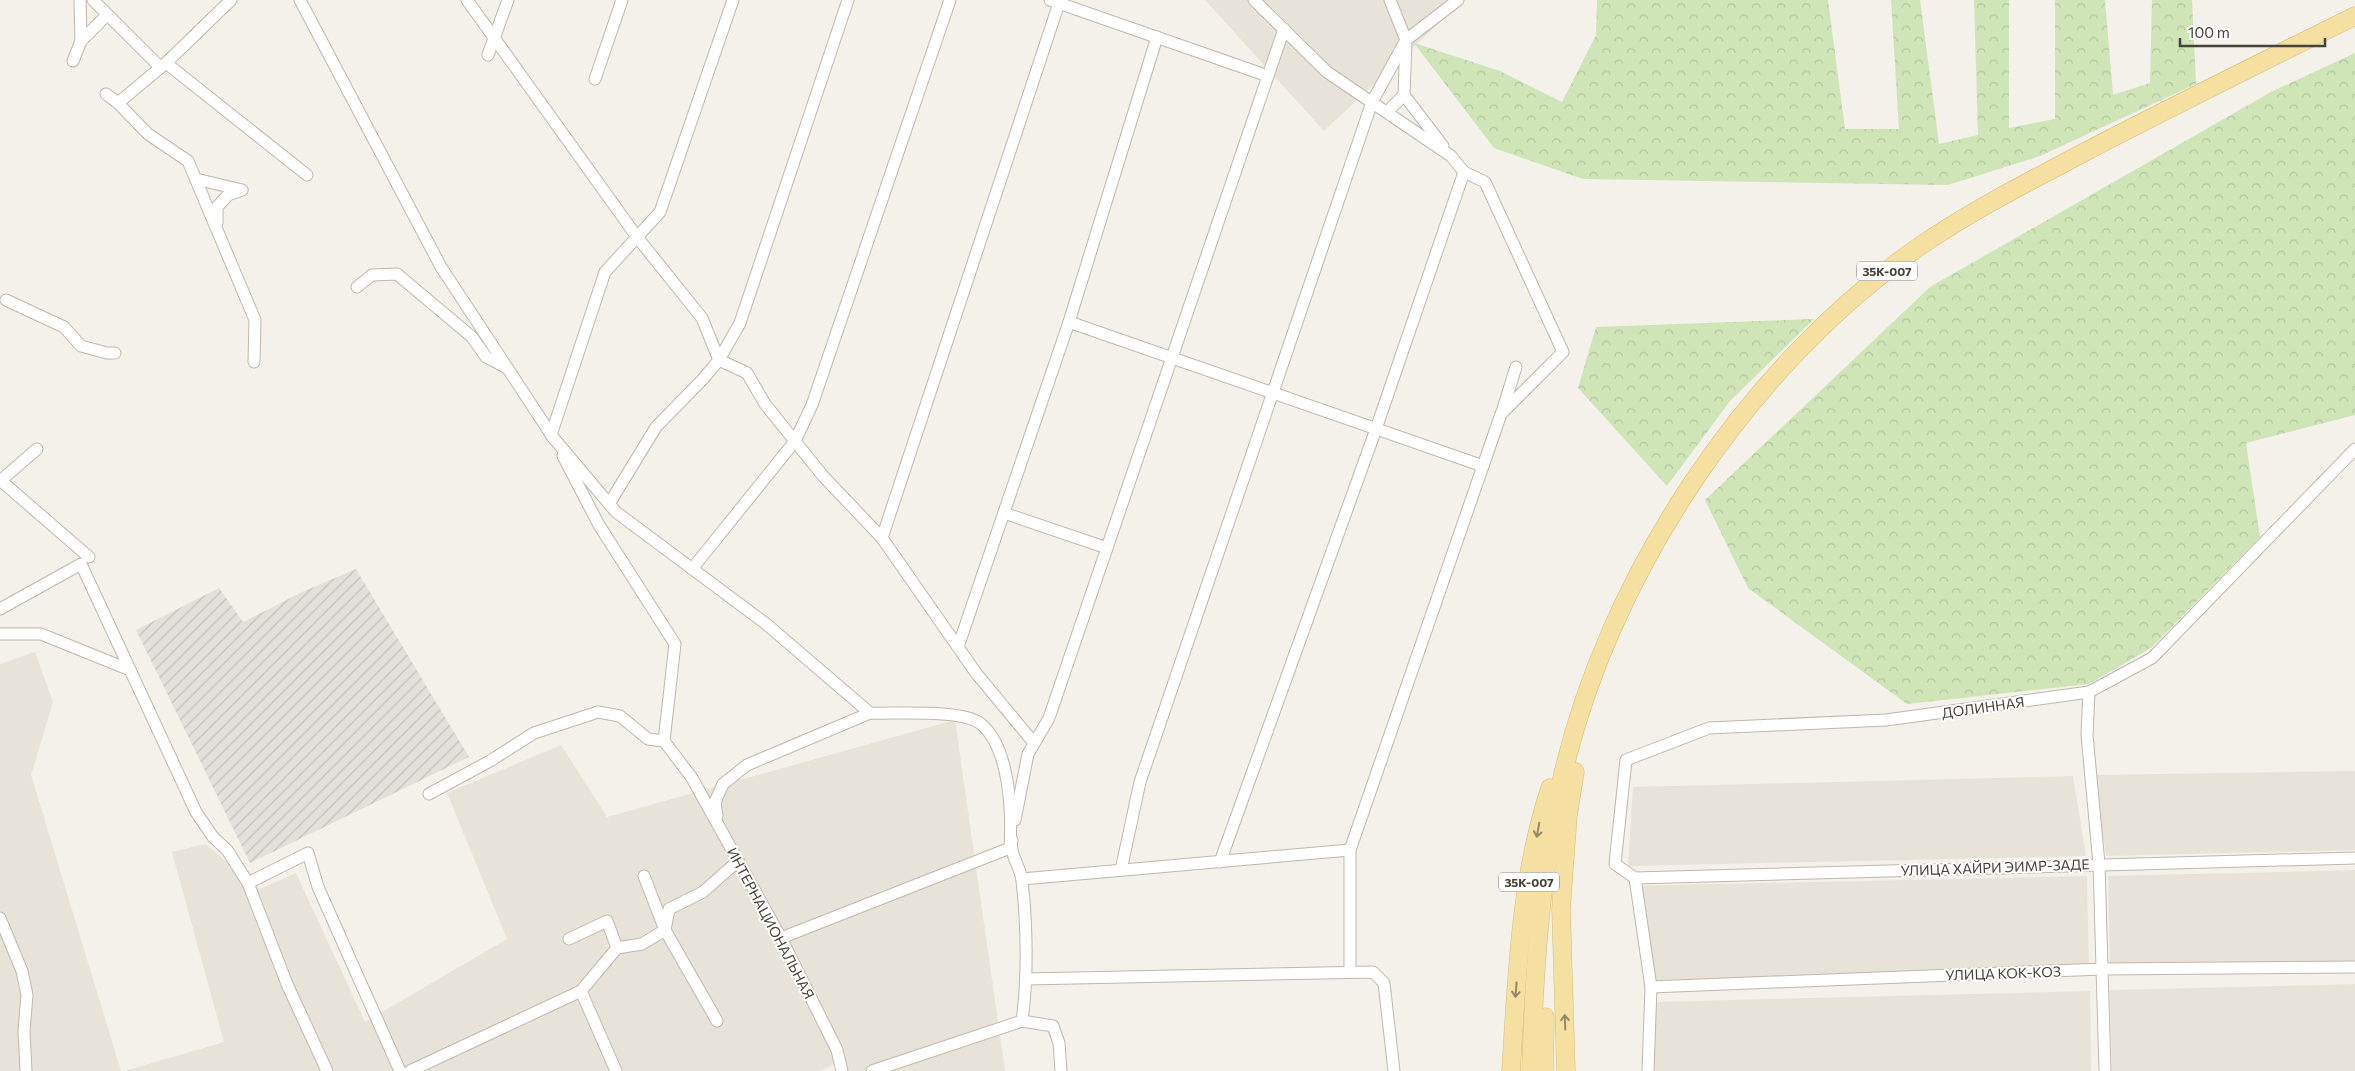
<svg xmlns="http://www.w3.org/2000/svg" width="2355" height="1071" font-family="Commissioner,sans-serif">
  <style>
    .residential { fill: #e7e3d9 }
    .industrial { fill: url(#industrial-furrows) }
    .forest { fill: url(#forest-crowns) }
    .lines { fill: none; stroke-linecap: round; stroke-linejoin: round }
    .minor-casing { stroke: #beb8ad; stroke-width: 13 }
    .primary-casing { stroke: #dabc72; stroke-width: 19 }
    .minor { stroke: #fff; stroke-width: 11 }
    .primary { stroke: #f5dfa1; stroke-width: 18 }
    .oneway { stroke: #958968 }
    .labels { text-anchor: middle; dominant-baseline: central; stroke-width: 4; stroke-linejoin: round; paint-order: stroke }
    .shield { fill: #fff; stroke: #7e7b74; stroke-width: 1 }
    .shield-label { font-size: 12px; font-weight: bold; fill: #474239 }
    .street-label { font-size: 14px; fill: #474239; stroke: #fff }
  </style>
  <defs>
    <pattern id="industrial-furrows" width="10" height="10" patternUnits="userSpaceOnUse" patternTransform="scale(1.25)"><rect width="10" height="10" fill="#e3e0db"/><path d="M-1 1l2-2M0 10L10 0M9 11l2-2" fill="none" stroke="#c4c1bd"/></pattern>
    <pattern id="forest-crowns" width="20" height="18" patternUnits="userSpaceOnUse" patternTransform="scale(1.25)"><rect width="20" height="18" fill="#cfe4b7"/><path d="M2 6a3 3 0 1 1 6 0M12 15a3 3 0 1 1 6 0" fill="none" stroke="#b3c59e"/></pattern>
  </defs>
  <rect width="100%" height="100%" fill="#f3f1ea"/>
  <g class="residential">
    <path d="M1205,0h259l-140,131z"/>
    <path d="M35,652l18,50 -22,73 90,296h-121v-407z"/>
    <path d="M955,720l50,351h-157l-4,-10 -25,10h-694l99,-29 -52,-190 33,-8 55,45 36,-16 69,149 142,-83 -60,-146 114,-48 46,72z"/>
    <path d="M2355,771v79l-249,6 -13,-81z"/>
    <path d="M2073,776l13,80 -458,10 5,-79z"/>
    <path d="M2355,870v94l-245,6 -2,-94z"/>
    <path d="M2087,876l2,94 -438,11 -21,-95z"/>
    <path d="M2355,984v87h-243l-2,-81z"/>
    <path d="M2090,991l1,80h-436l-1,-69z"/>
  </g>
  <path class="industrial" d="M356,569l113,188 -219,106 -114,-233 83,-42 24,34 59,-30z"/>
  <g class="forest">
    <path d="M1597,0h231l17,129h54l-8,-129h29l19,144 39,-9 -4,-135h35v128l46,-9v-119h50l8,95 37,-12 2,-83h40l4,84 -156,72 -92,29 -365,-6 -89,-31 -80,-105 86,28 62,31 34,-67z"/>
    <path d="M2355,53v362l-109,28 14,94 -109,111 -62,36 -182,20 -159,-116 -43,-88 225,-213 341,-195z"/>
    <path d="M1814,319l-84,82 -63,85 -89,-98 18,-61z"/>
  </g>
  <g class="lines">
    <defs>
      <g id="minor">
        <path d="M80,0l1,41"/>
        <path d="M93,0l67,67"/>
        <path d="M300,0l141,267 113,172"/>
        <path d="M467,0l170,237 65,81 17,42 28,13 18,31 58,72 59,62 94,135 58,70"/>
        <path d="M733,0l-73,212 -55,60 -54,163 65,77 149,111 105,90c25,1 93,-4 111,11 29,24 31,88 29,124l-229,90"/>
        <path d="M1050,0l218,76"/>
        <path d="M488,55l20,-55"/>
        <path d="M73,61l8,-20 26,-26"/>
        <path d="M166,63l141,112"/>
        <path d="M595,79l27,-79"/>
        <path d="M106,94l12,9 48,-40 65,-63"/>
        <path d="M1404,95l39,51"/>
        <path d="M118,103l30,31 40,27 67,159 -1,42"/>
        <path d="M1387,112l17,-17 2,-55 52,-40"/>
        <path d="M196,179l46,11"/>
        <path d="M217,223v-16l11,-12 14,-5"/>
        <path d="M357,287l15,-12 25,-1 75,63 14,20 21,11"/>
        <path d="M6,300l58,27 17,19 26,7h8"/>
        <path d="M1069,322l414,144"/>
        <path d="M1502,412l14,-45"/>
        <path d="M563,456l36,69 76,119 -11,97 28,37 89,160 56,112 5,21"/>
        <path d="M0,480l89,77"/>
        <path d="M0,481l37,-32"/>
        <path d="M609,504l47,-77 47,-48 16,-19 21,-37 108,-323"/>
        <path d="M1004,513l103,35"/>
        <path d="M882,538l177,-535"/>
        <path d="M692,569l103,-128 17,-36 138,-405"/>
        <path d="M0,609l81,-45 115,248 17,25 14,13 21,33 60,-30 10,34 82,184"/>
        <path d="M0,634h41l89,36"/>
        <path d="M958,647l111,-325 88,-285"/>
        <path d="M2089,692l-2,43 12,129 6,207"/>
        <path d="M429,794l61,-33 44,-28 64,-21 22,4 28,23 16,2"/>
        <path d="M717,816l-2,-14 8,-18 24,-19 123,-52"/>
        <path d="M1015,820l13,-66 21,-36 235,-689"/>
        <path d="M1012,840c-3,15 9,27 10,41 5,43 6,97 0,140"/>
        <path d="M1350,850v122"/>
        <path d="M1220,862l156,-433 88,-257"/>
        <path d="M1121,870l19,-88 232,-680 34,-62 -16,-40"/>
        <path d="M644,876l21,54 52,91"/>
        <path d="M1635,878l720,-20"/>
        <path d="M1022,879l328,-29 151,-436 62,-62 -78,-170 -21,-10 -13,-16 -124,-84 -73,-72"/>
        <path d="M248,883l39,101 40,87"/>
        <path d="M0,918l22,53 5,24 -3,36 2,40"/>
        <path d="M569,939l38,-18 10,27"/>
        <path d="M1026,979l347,-7 11,11 10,88"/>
        <path d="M1651,987l452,-18 252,-2"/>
        <path d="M581,991l36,-43 25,-4 23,-14 4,-21 34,-17 35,-31"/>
        <path d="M410,1071l171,-80 35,80"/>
        <path d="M872,1071l150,-50 31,5 6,17 2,28"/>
        <path d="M1648,1071l3,-84 -16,-109 -20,-14 11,-104 83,-32 177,-8 203,-28 63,-34 203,-209"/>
      </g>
      <g id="primary">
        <path d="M1511,1071c6,-95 9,-192 39,-283"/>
        <path d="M1531,1071c3,-96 9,-194 30,-288 45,-205 186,-417 359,-537 51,-35 108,-64 163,-93 90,-47 181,-92 272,-137"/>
        <path d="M1544,1071l1,-54"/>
        <path d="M1566,1071l-5,-162 7,-94 7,-43"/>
      </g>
    </defs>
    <use href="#minor" class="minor-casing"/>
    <use href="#primary" class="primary-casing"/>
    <use href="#minor" class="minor"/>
    <use href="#primary" class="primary"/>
  </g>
  <defs><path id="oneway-shaft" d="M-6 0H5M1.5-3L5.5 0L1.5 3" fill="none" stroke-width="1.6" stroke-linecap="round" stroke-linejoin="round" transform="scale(1.25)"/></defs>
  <g class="oneway">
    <use href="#oneway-shaft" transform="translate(1538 830) rotate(100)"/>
    <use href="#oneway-shaft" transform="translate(1516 990) rotate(94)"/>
    <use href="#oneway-shaft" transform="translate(1565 1022) rotate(-92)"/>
  </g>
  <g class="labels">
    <g class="shield">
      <rect x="1857" y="261.5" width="60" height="19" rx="4"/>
      <rect x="1499" y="872.5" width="60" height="19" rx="4"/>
    </g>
    <g class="shield-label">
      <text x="1887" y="271">35К-007</text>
      <text x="1529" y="882">35К-007</text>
    </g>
    <g class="street-label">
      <text transform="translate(1983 707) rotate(-8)">ДОЛИННАЯ</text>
      <text transform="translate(1995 867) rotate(-2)">УЛИЦА ХАЙРИ ЭИМР-ЗАДЕ</text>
      <text transform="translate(771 923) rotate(62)">ИНТЕРНАЦИОНАЛЬНАЯ</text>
      <text transform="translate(2003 973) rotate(-2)">УЛИЦА КОК-КОЗ</text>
    </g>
  </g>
  <path d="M2180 38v8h145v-8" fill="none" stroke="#474239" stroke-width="2.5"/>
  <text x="2188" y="38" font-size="15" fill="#474239" stroke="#ffffff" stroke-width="4" paint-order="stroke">100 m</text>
</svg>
